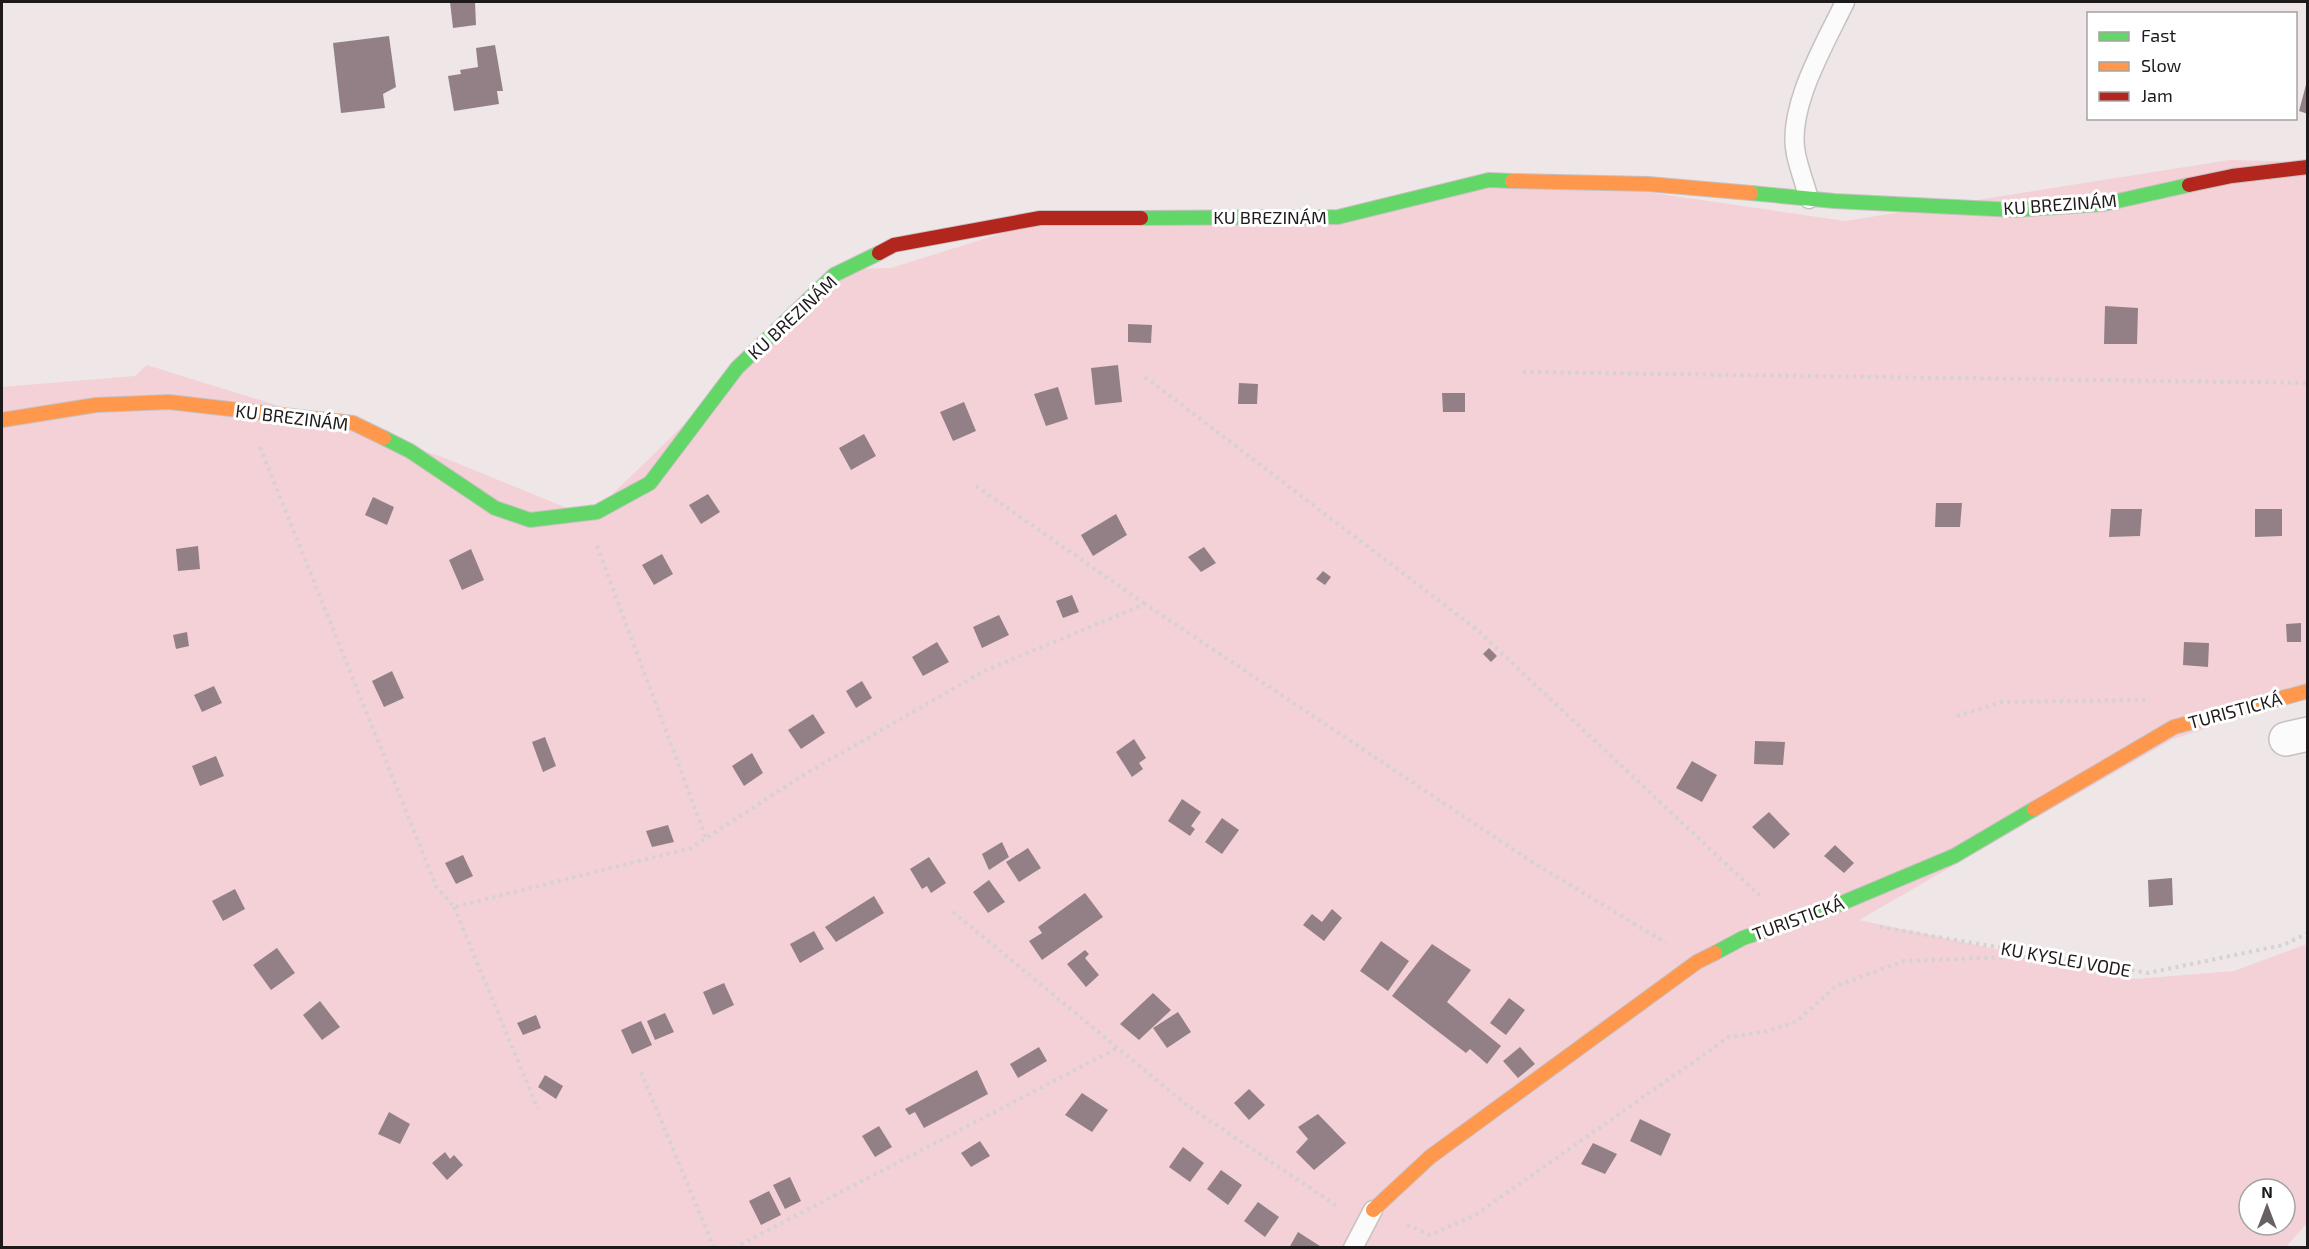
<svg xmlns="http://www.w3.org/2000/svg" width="2309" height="1249" font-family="'Exo 2',sans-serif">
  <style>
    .green { fill: #f3d1d7; fill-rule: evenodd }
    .building { fill: #938086 }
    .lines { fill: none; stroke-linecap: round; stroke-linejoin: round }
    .lane-casing { stroke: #c7c1c2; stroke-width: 21 }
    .street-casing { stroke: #c7c1c2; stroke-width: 36 }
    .fast-casing { stroke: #c7c1c2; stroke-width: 16 }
    .slow-casing { stroke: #c7c1c2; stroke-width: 16 }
    .jam-casing { stroke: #c7c1c2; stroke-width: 16 }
    .path { stroke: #d5d2d3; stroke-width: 4; stroke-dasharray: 3 4.5; stroke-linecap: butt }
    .lane { stroke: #fcfbfb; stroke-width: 18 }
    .street { stroke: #fcfbfb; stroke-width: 33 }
    .fast { stroke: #63d668; stroke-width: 14 }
    .slow { stroke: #ff974d; stroke-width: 14 }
    .jam { stroke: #b3261e; stroke-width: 14 }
    .labels { text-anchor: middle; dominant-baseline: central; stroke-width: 6; stroke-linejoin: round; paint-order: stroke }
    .street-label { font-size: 18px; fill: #1e191a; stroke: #fff }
  </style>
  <rect width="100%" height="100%" fill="#eee6e7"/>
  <path class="green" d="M2230,160l77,2v535l-134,42 -314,181 277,59 98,-8 73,-27v279l-21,24 -2284,1v-861l133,-11 12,-11 295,92 147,60 255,-248 47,-1 153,-48 280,-8 220,-35 301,44zM2249,1189h36v36h-36z"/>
  <g class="building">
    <path d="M450,2h25l1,23 -23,3z"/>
    <path d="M389,36l7,51 -13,7 2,14 -44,5 -8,-70z"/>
    <path d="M495,45l8,46h-6l2,13 -45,7 -6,-35 13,-2 -1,-4 18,-3 -2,-19z"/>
    <path d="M2307,81l1,1v32l-9,-3z"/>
    <path d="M2105,306l33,2 -1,36h-33z"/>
    <path d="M1128,324l24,1 -1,18 -23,-1z"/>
    <path d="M1118,365l4,37 -27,3 -4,-37z"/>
    <path d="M1239,383l19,1 -1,20h-19z"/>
    <path d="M1058,387l10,32 -22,7 -12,-32z"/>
    <path d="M1442,393h23v19h-22z"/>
    <path d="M964,402l12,29 -23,10 -13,-29z"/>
    <path d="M864,434l12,22 -25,14 -12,-22z"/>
    <path d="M708,494l12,18 -19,12 -12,-19z"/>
    <path d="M373,497l21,10 -7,18 -22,-10z"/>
    <path d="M1936,503h26l-2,24h-25z"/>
    <path d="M2111,509h31l-2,27 -31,1z"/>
    <path d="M2255,509h27v27l-27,1z"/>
    <path d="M1116,514l11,21 -34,21 -12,-21z"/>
    <path d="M198,546l2,23 -22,2 -2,-22z"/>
    <path d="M1204,547l12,16 -15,9 -13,-15z"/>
    <path d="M471,549l13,31 -22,10 -13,-30z"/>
    <path d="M662,554l11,20 -19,11 -12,-20z"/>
    <path d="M1323,571l8,6 -6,8 -9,-6z"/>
    <path d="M1072,595l7,17 -16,6 -7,-17z"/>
    <path d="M999,615l10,20 -27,13 -9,-21z"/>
    <path d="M2301,623v19h-14l-1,-18z"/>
    <path d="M187,632l2,14 -13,3 -3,-14z"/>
    <path d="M937,642l12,20 -26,14 -11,-19z"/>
    <path d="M2184,642l25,1 -1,24 -25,-2z"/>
    <path d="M1489,648l8,8 -6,6 -8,-8z"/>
    <path d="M392,671l12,27 -20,9 -12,-26z"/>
    <path d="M862,681l10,17 -16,10 -10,-17z"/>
    <path d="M214,686l8,17 -20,9 -8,-17z"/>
    <path d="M813,714l12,19 -24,16 -13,-19z"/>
    <path d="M545,737l11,29 -13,6 -11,-30z"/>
    <path d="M1134,739l12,19 -7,5 4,6 -11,8 -16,-25z"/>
    <path d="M1755,741l30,1 -2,23 -29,-1z"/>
    <path d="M752,753l11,20 -19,13 -12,-20z"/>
    <path d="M216,756l8,20 -24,10 -8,-20z"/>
    <path d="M1692,761l25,14 -15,27 -26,-14z"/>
    <path d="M1182,799l19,13 -10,14 4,3 -5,7 -22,-15z"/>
    <path d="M1769,812l21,22 -16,15 -22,-22z"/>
    <path d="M1222,818l17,12 -17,24 -17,-12z"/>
    <path d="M668,825l6,17 -22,5 -6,-16z"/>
    <path d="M1002,842l7,15 -20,13 -7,-16z"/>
    <path d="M1835,845l19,18 -10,10 -20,-17z"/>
    <path d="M1028,848l13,20 -22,14 -13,-20z"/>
    <path d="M463,855l10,21 -17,8 -11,-21z"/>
    <path d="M929,857l17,26 -15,10 -4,-7 -5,3 -12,-20z"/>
    <path d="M2172,878l1,27 -24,2 -1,-27z"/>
    <path d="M989,880l16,22 -17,11 -15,-21z"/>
    <path d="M235,889l10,20 -22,12 -11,-20z"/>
    <path d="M1085,893l18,24 -61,43 -13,-19 13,-8 -4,-6z"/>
    <path d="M874,896l10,17 -48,29 -11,-15z"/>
    <path d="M1332,909l10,9 -18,23 -21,-16 9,-11 10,8z"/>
    <path d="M814,931l10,18 -24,14 -10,-19z"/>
    <path d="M1381,941l28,20 -21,30 -28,-20z"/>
    <path d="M1432,944l39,26 -24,32 54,44 -14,18 -17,-15 -4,4 -74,-57z"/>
    <path d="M277,948l18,25 -24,17 -18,-25z"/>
    <path d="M1085,950l4,4 -4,4 14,17 -13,12 -19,-23z"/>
    <path d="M724,983l10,22 -21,10 -10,-23z"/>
    <path d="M1153,993l18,17 -32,30 -19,-16z"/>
    <path d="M1509,998l16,12 -19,25 -16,-12z"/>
    <path d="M320,1001l20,26 -18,13 -19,-25z"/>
    <path d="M1178,1012l13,20 -24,16 -14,-20z"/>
    <path d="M665,1013l9,19 -19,8 -8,-19z"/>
    <path d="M536,1015l5,13 -18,7 -6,-12z"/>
    <path d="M641,1021l11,24 -20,9 -11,-24z"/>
    <path d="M1039,1047l8,14 -29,17 -8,-14z"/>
    <path d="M1520,1047l15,17 -17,14 -15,-17z"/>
    <path d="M977,1070l11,24 -64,34 -9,-16 -6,3 -4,-6z"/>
    <path d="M545,1075l18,11 -7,13 -18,-12z"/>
    <path d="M1249,1089l16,16 -16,15 -15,-17z"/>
    <path d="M1082,1093l26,17 -16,22 -27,-17z"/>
    <path d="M389,1112l21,12 -10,20 -22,-10z"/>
    <path d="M1318,1114l28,29 -32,27 -18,-18 12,-13 -10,-12z"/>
    <path d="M1640,1119l31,15 -10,22 -31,-15z"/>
    <path d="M879,1126l13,21 -17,10 -13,-21z"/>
    <path d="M980,1141l10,15 -19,11 -10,-14z"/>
    <path d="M1593,1143l24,11 -12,20 -24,-10z"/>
    <path d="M1183,1147l21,16 -14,19 -21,-15z"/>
    <path d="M445,1152l5,7 4,-4 9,10 -16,15 -15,-17z"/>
    <path d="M1221,1170l21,15 -14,20 -21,-16z"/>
    <path d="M790,1177l11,24 -16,8 -12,-24z"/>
    <path d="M769,1191l12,24 -20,10 -12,-24z"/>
    <path d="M1258,1202l21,15 -14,20 -21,-16z"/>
    <path d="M1298,1232l25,16h-34z"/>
  </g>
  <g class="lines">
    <defs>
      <g id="lane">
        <path d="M1809,199c-4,-15 -10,-30 -13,-45 -10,-46 30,-112 49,-152"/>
        <path d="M1353,1248l20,-38"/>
      </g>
      <path id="street" d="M2286,739l22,-5"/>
      <g id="fast">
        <path d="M1751,193l83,8 181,9 89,-6 85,-19"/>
        <path d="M1141,218l197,-1 151,-37 23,1"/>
        <path d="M384,438l26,13 85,57 35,12 67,-8 53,-29 87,-115 97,-93 45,-22"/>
        <path d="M1715,953l28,-15 80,-27 131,-55 80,-47"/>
      </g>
      <g id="slow">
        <path d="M1512,181l136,3 103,9"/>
        <path d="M2,420l94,-15 73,-3 184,21 31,15"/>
        <path d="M2034,809l140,-82 134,-36"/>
        <path d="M1373,1210l57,-53 267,-195 18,-9"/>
      </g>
      <g id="jam">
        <path d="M2189,185l43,-9 76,-9"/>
        <path d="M879,253l15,-8 146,-27h101"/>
      </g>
    </defs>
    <use href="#lane" class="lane-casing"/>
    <use href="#street" class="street-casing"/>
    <use href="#fast" class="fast-casing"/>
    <use href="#slow" class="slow-casing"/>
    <use href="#jam" class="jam-casing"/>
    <g class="path">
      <path d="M1523,372l785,11"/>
      <path d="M1145,377l331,252 284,267"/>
      <path d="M260,447l176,439 18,21 237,-59 109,-71 184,-106 161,-67 384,256 137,83"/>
      <path d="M976,486l169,118"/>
      <path d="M597,546l109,292"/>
      <path d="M1957,716l45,-14 147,-2"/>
      <path d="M454,907l84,202"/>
      <path d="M953,912l235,194 152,102"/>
      <path d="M1880,927l268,46 135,-28 25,-12"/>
      <path d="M641,1072l73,176"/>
      <path d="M1407,1225l23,10 45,-20 254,-178 35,-5 32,-10 40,-36 68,-25 136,-5"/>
      <path d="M734,1248l383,-200"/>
    </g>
    <use href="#lane" class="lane"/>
    <use href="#street" class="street"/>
    <use href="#fast" class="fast"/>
    <use href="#slow" class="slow"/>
    <use href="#jam" class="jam"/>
  </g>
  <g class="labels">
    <g class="street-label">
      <text transform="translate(2060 204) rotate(-4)">KU BREZINÁM</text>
      <text x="1270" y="217">KU BREZINÁM</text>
      <text transform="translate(792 317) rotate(-43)">KU BREZINÁM</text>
      <text transform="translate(292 417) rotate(7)">KU BREZINÁM</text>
      <text transform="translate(2235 710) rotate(-15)">TURISTICKÁ</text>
      <text transform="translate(1798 918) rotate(-20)">TURISTICKÁ</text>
      <text transform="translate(2066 959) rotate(10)">KU KYSLEJ VODE</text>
    </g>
  </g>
  <rect width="2309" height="1249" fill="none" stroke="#1e191a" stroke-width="6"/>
  <rect x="2087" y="12" width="210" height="108" fill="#ffffff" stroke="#a5a3a3" stroke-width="1.5"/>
  <rect x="2099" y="32" width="30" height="9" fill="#63d668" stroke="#a5a3a3" stroke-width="1.5"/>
  <text x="2141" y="42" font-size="18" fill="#1e191a">Fast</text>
  <rect x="2099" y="62" width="30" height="9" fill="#ff974d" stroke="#a5a3a3" stroke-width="1.5"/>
  <text x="2141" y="72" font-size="18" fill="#1e191a">Slow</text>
  <rect x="2099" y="92" width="30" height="9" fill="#b3261e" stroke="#a5a3a3" stroke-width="1.5"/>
  <text x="2141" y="102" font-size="18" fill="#1e191a">Jam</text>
  <g transform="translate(2267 1207)"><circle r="28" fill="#ffffff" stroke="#a5a3a3" stroke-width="1.5"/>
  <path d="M0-4.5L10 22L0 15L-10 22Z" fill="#676162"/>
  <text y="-9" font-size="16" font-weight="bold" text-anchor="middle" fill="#1e191a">N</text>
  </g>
</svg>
